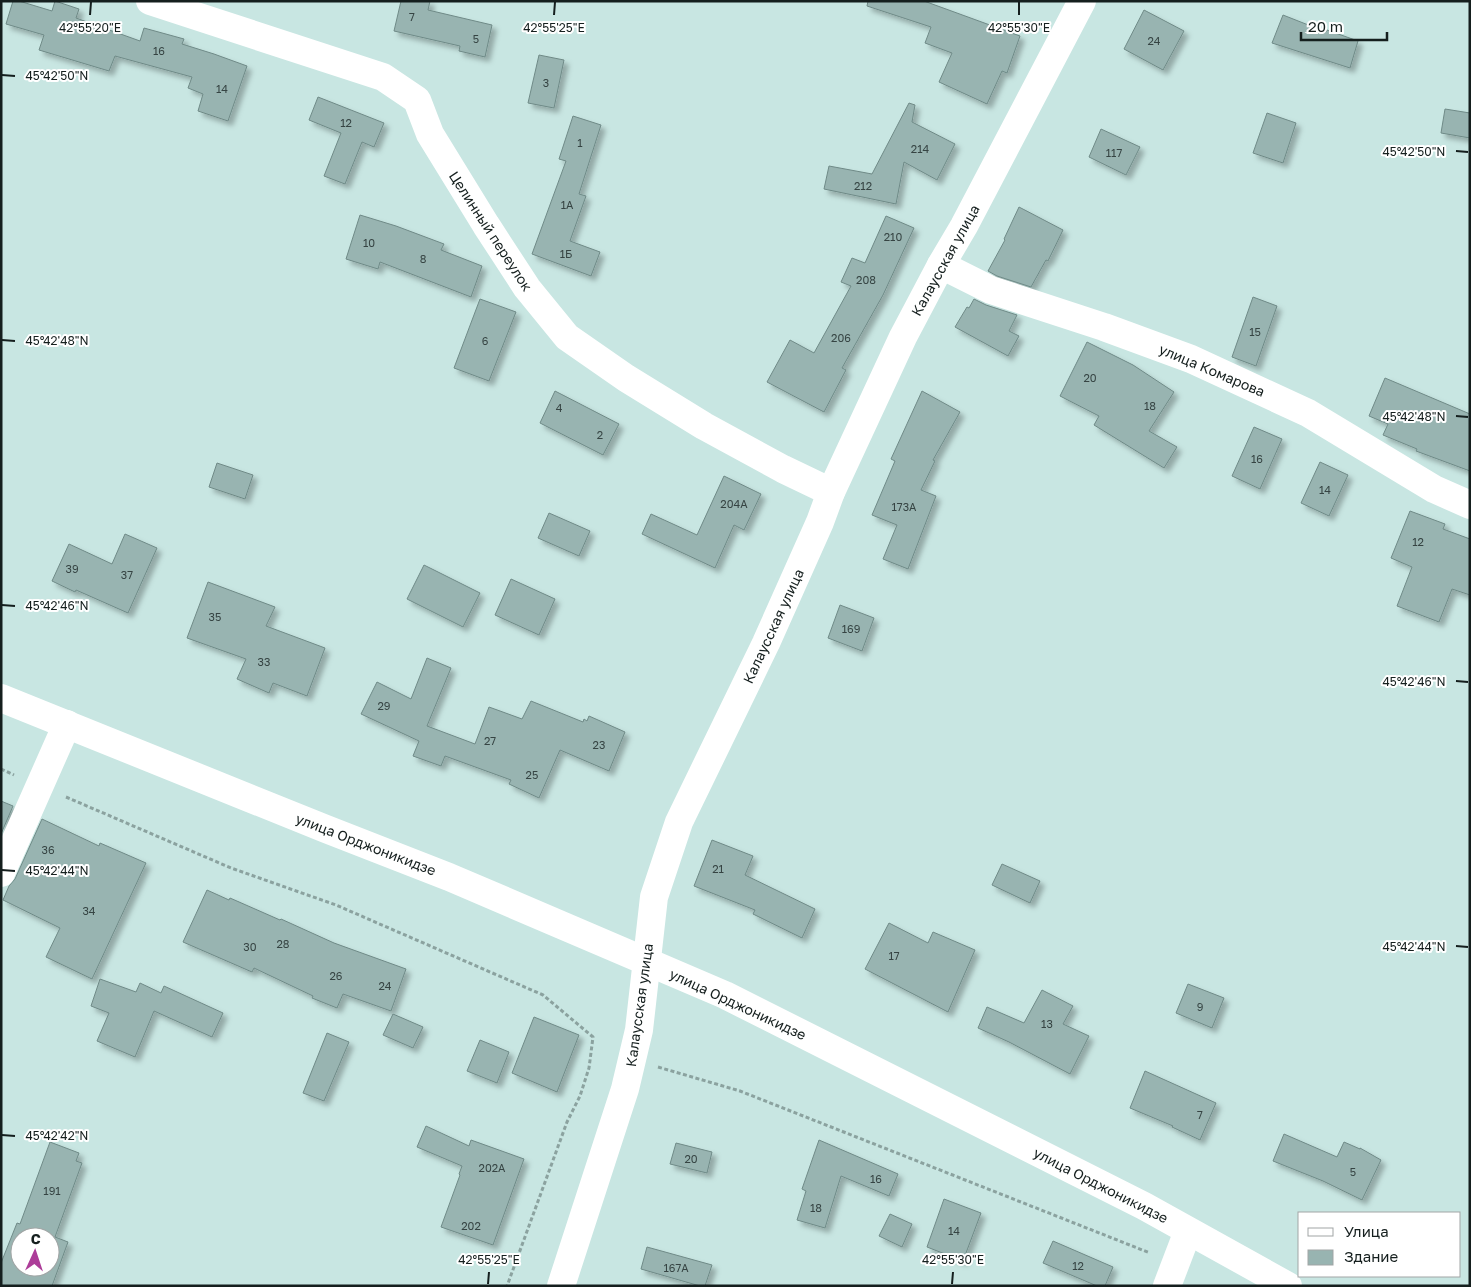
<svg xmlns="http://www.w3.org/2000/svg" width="1471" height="1287" font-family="'Golos Text',sans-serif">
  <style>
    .building { fill: #98b4b1; stroke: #6f8a87; fill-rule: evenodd; filter: url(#shadow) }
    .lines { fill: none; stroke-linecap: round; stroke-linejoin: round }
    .path { stroke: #8ba29f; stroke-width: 3; stroke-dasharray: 4 2.5; stroke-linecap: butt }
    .minor { stroke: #fff; stroke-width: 28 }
    .ticks { fill: none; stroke: #151f1e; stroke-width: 2 }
    .labels { text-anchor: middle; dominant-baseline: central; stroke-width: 4; stroke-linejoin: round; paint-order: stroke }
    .number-label { font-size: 11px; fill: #364443 }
    .street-label { font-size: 14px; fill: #151f1e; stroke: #fff }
    .ticks-label { font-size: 12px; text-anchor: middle; fill: #151f1e; stroke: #fff; stroke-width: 4; stroke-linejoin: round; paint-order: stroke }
  </style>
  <defs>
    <filter id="shadow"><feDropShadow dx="4.5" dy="4.5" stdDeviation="2.5" flood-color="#0004"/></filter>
  </defs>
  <rect width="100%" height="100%" fill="#c8e6e2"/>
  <g class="building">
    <path d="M13,1h6l33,10 3,-10 24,8 -3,9 64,23 4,-13 40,11 -2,5 32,10 33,12 -19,55 -30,-10 5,-17 -15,-6 4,-11 -77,-21 -6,15 -70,-21 5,-15 -38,-11z"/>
    <path d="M401,1h29l-2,9 64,15 -7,32 -26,-6 1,-5 -66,-15z"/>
    <path d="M868,1h56l96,35 -13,37 -5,-2 -15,33 -48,-22 13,-29 -27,-10 6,-16 -64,-21z"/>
    <path d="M1144,10l40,21 -21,39 -39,-21z"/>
    <path d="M1283,15l43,17 1,-2 31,11 -8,27 -78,-25z"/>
    <path d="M539,55l25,5 -10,48 -26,-5z"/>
    <path d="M318,97l66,26 -10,24 -12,-5 -17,42 -21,-8 17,-43 -32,-13z"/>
    <path d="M909,103l6,2 -3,17 43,22 -18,36 -33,-18 -8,42 -72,-15 5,-23 43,8z"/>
    <path d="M1445,109l25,4v25l-29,-5z"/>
    <path d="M1267,113l29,10 -13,40 -30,-10z"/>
    <path d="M573,116l28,9 -22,69 7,2 -16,45 30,11 -9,24 -59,-22 34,-93 -7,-2z"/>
    <path d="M1101,129l39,18 -14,28 -37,-18z"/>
    <path d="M1019,207l44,23 -15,31 -2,-1 -15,27 -34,-11 -9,-5 17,-31 -1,-1z"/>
    <path d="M360,215l36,11 48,18 -3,6 41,16 -11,31 -91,-35 -2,7 -32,-10z"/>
    <path d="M886,216l28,12 -31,67 -41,73 4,2 -22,42 -57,-30 23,-42 24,13 37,-67 -10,-4 11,-24 13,5z"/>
    <path d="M1253,297l24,9 -21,60 -24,-9z"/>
    <path d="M480,299l36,13 -27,69 -35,-13z"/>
    <path d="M974,299l12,6 31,10 -8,16 10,5 -11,20 -53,-29 12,-20 2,1z"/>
    <path d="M1087,342l46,23 41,27 -25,39 28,16 -13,21 -70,-43 5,-9 -39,-20z"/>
    <path d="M1385,378l85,36v57l-54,-20 1,-2 -34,-14 5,-11 -19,-8z"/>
    <path d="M555,391l64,33 -16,31 -63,-32z"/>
    <path d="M922,391l38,21 -27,48 2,1 -14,29 15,6 -28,73 -25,-10 14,-34 -25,-10 23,-54 -4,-2z"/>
    <path d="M1254,427l28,12 -22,50 -28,-13z"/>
    <path d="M1320,462l28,13 -19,41 -28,-13z"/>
    <path d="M217,463l36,12 -8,24 -36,-12z"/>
    <path d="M724,476l37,18 -17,36 -10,-5 -19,43 -73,-34 9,-20 46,21z"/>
    <path d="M1410,511l35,13 -2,5 27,10v56l-18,-6 -13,33 -42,-16 15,-39 -21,-9z"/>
    <path d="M549,513l41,18 -11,25 -41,-18z"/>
    <path d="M125,534l32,14 -29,65 -52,-23 -1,2 -23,-11 17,-37 43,20z"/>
    <path d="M424,565l56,28 -17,34 -56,-28z"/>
    <path d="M511,579l44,20 -16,36 -44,-20z"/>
    <path d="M208,582l67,25 -9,19 59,22 -18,48 -34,-13 -4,10 -32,-14 9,-20 -59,-21z"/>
    <path d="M840,605l34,13 -12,33 -34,-13z"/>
    <path d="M427,658l24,10 -24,58 48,18 14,-37 33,12 9,-18 52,21 1,-3 3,2 2,-5 36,16 -16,39 -49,-21 -21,48 -30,-14 2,-4 -66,-24 -4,10 -28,-10 6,-15 -58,-27 16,-32 34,17z"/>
    <path d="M1,801l12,5 -12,28z"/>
    <path d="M42,819l57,27 1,-3 46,20 -54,116 -46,-22 14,-29 -57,-28 6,-14 6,-7z"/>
    <path d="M712,840l41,16 -8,19 70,34 -13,29 -49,-24 2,-4 -61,-24z"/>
    <path d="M1002,864l38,17 -10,22 -38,-18z"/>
    <path d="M207,890l22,10 1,-2 50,22 1,-1 53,24 72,26 -15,42 -48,-17 -6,14 -25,-10 1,-2 -59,-28 -2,4 -69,-30z"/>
    <path d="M889,923l39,20 5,-11 42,18 -27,62 -83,-43z"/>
    <path d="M100,979l36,13 4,-9 21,10 3,-7 59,27 -11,24 -58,-26 -19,46 -38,-16 12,-28 -18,-7z"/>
    <path d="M1188,984l36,14 -12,30 -36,-15z"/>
    <path d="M1042,990l31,16 -10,18 26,12 -19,38 -61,-32 -31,-14 9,-21 37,16z"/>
    <path d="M393,1014l30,13 -10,21 -30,-13z"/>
    <path d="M534,1017l45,18 -22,57 -45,-19z"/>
    <path d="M327,1033l22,9 -25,59 -21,-8z"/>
    <path d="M480,1040l29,12 -12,31 -30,-12z"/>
    <path d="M1145,1071l71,32 -16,37 -28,-13 1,-1 -43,-18z"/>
    <path d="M426,1126l43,20 2,-6 53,19 -31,86 -52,-18 19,-52 -1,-1 3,-8 -45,-19z"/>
    <path d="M1284,1134l53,23 7,-15 16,7v-1l21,12 -19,40 -39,-19 -50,-20z"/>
    <path d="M819,1140l79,34 -9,22 -48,-20 -16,52 -28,-8 9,-29 -4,-2z"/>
    <path d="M50,1142l29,11 -3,8 6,2 -27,74 13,5 -16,44h-51v-23l16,-40 3,1zM20,1237h30v30h-30z"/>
    <path d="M676,1143l36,9 -5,21 -37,-9z"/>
    <path d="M944,1199l37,14 -18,48 -36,-14z"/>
    <path d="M890,1214l22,10 -10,23 -23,-11z"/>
    <path d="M1053,1241l60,26 -8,19h-8l-54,-23z"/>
    <path d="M647,1247l65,18 -7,21h-5l-59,-17z"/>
  </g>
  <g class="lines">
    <g class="path">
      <path d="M1,769l13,6"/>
      <path d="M66,797l165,71 105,37 207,90 50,42 -4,31 -9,28 -13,26 -60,164"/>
      <path d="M658,1067l82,24 410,162"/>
    </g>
    <g class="minor">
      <path d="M150,1l233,76 34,23 13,34 56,91 41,63 40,49 59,41 78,48 79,43 48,23"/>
      <path d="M941,265l50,25 113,37 87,32 117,54 126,76 36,16"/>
      <path d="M1,698l325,131 123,48 276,118 419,211 144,80"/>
      <path d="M1,873l66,-149"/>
      <path d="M561,1286l64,-197 14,-59 15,-133 25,-75 87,-179 54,-121 11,-30 72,-155 38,-72 23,-39 118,-225"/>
      <path d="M1167,1286l21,-55"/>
    </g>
  </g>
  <path class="ticks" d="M90,15l1,-13M554,15l1,-13M1019,15v-13M2,75l13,1M1456,151l12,1M2,340l13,1M1456,416l12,1M2,605l13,1M1456,681l12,1M2,870l13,1M1456,946l12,1M2,1135l13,1M488,1284l1,-12M952,1284l1,-12"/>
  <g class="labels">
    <g class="number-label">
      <text x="412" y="16">7</text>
      <text x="476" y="38">5</text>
      <text x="1154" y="40">24</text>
      <text x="159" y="50">16</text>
      <text x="546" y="82">3</text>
      <text x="222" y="88">14</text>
      <text x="346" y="122">12</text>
      <text x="580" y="142">1</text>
      <text x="920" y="148">214</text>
      <text x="1114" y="152">117</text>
      <text x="863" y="185">212</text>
      <text x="567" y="204">1А</text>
      <text x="893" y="236">210</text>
      <text x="369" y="242">10</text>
      <text x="566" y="253">1Б</text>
      <text x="423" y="258">8</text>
      <text x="866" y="279">208</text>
      <text x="1255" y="331">15</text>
      <text x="841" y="337">206</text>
      <text x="485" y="340">6</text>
      <text x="1090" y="377">20</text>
      <text x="1150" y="405">18</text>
      <text x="559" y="407">4</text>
      <text x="600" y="434">2</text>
      <text x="1257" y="458">16</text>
      <text x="1325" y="489">14</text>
      <text x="734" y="503">204А</text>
      <text x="904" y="506">173А</text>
      <text x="1418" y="541">12</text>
      <text x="72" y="568">39</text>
      <text x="127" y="574">37</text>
      <text x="215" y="616">35</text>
      <text x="851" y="628">169</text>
      <text x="264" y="661">33</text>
      <text x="384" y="705">29</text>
      <text x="490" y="740">27</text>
      <text x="599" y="744">23</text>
      <text x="532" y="774">25</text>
      <text x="48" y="849">36</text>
      <text x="718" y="868">21</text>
      <text x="89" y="910">34</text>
      <text x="283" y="943">28</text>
      <text x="250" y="946">30</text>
      <text x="894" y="955">17</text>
      <text x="336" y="975">26</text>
      <text x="385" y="985">24</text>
      <text x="1200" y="1006">9</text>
      <text x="1047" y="1023">13</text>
      <text x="1200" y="1114">7</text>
      <text x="691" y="1158">20</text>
      <text x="492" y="1167">202А</text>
      <text x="1353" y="1171">5</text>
      <text x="876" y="1178">16</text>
      <text x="52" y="1190">191</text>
      <text x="816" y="1207">18</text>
      <text x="471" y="1225">202</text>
      <text x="954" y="1230">14</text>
      <text x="1078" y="1265">12</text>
      <text x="676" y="1267">167А</text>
    </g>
    <g class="street-label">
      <text transform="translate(491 231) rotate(57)">Целинный переулок</text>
      <text transform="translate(945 260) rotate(-61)">Калаусская улица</text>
      <text transform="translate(1212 370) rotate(23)">улица Комарова</text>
      <text transform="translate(773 626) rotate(-65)">Калаусская улица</text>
      <text transform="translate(366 844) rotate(21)">улица Орджоникидзе</text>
      <text transform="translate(738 1004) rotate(25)">улица Орджоникидзе</text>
      <text transform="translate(639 1005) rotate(-82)">Калаусская улица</text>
      <text transform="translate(1101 1185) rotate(27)">улица Орджоникидзе</text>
    </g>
  </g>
  <g class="ticks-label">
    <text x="90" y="32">42°55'20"E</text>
    <text x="554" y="32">42°55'25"E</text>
    <text x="1019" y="32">42°55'30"E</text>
    <text x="57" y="80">45°42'50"N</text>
    <text x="1414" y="156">45°42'50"N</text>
    <text x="57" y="345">45°42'48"N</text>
    <text x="1414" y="421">45°42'48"N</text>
    <text x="57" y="610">45°42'46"N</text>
    <text x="1414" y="686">45°42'46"N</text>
    <text x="57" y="875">45°42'44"N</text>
    <text x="1414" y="951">45°42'44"N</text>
    <text x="57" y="1140">45°42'42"N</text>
    <text x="489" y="1264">42°55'25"E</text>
    <text x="953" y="1264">42°55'30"E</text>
  </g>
  <rect width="1471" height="1287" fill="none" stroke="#151f1e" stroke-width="5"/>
  <rect x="1298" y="1212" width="162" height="65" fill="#ffffff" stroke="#a1a5a5"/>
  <rect x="1308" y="1228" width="25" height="8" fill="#ffffff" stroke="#a1a5a5"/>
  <text x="1344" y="1237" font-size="15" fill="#151f1e">Улица</text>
  <rect x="1308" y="1250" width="25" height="15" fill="#98b4b1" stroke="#a1a5a5"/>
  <text x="1344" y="1262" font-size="15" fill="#151f1e">Здание</text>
  <g transform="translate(35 1252) rotate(3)"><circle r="24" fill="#ffffff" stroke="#a1a5a5"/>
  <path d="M0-4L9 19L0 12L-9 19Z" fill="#ad3d99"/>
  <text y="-8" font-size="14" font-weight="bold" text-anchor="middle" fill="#151f1e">С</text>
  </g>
  <path d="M1301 32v8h86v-8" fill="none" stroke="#151f1e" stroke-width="2.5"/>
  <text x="1308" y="32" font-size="15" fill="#151f1e" stroke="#ffffff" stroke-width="4" paint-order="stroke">20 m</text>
</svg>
